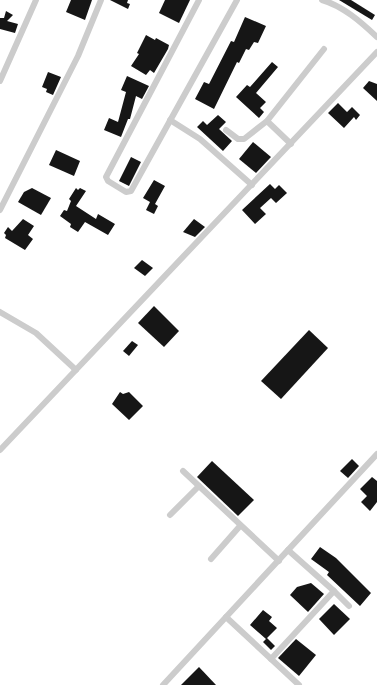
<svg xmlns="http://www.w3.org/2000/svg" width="377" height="685" font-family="'Fira Sans Condensed',sans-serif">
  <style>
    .building { fill: #161616 }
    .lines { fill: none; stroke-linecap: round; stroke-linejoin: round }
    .street { stroke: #ccc; stroke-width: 6 }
  </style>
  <rect width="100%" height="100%" fill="#fff"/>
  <g class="building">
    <path d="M71,0h21l-7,20 -19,-8z"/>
    <path d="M110,0h18l-1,3 3,1 -2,5z"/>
    <path d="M165,0h25l-11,23 -20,-10z"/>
    <path d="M339,0h12l24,15 -3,5z"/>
    <path d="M6,11l7,4 -6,6 11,3 -3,9 -15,-4v-11h4z"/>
    <path d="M245,17l21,9 -8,17 -4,-1 -5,8 -3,-1 -7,14 -2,-1 -23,47 -19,-10 9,-17 5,2 22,-43 3,1z"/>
    <path d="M146,35l9,5 1,-2 13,7 -1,4 -14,24 -4,-3 -4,5 -15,-9 8,-12 -2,-1z"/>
    <path d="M272,62l6,5 -22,26 10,9 -6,6 4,4 -5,6 -23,-21 11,-12 3,2z"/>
    <path d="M48,72l13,5 -8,18 -7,-3 1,-3 -5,-2z"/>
    <path d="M127,76l22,10 -7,13 -6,-3 -6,23h-2l-7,18 -17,-7 5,-12 9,4 8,-30 -5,-2z"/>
    <path d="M369,81l8,3v17l-14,-13z"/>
    <path d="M338,103l9,9 5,-5 8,8 -4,5 -2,-3 -10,11 -16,-15z"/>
    <path d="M218,115l8,7 -7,7 13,12 -9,10 -26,-24 6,-6 4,4z"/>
    <path d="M253,142l18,15 -15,16 -17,-14z"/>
    <path d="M56,150l24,11 -6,15 -25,-11z"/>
    <path d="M131,157l10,5 -12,24 -10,-5z"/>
    <path d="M154,180l11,6 -10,18 3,2 -4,8 -8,-4 4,-8 -7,-4z"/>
    <path d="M270,184l5,5 4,-4 8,8 -11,10 -5,-5 -11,10 6,6 -11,10 -13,-14z"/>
    <path d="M32,188l19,10 -10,17 -23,-13 6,-10z"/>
    <path d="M76,188l2,2 2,-2 6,3 -10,15 20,13 2,-5 17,10 -7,11 -23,-13 -7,10 -8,-5 1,-3 -11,-8 4,-6 3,1 4,-10 -2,-2z"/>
    <path d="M23,219l11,7 -6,9 5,4 -8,11 -20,-12 1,-3 -2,-2 4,-6 4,4z"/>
    <path d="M194,219l11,8 -10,10 -12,-5z"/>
    <path d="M142,260l11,8 -8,8 -11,-8z"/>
    <path d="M154,306l25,25 -15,16 -26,-24z"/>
    <path d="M309,330l19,18 -47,51 -20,-18z"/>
    <path d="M132,341l6,4 -9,11 -6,-5z"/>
    <path d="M120,392l3,2 6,-2 14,14 -14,14 -17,-16z"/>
    <path d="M352,459l7,7 -11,12 -8,-7z"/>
    <path d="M212,461l42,39 -16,16 -41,-39z"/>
    <path d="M372,477l5,4v21l-7,9 -9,-9 6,-6 -7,-7z"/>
    <path d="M320,547l16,11 35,35 -11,13 -33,-31 2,-3 -18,-13z"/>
    <path d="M311,583l13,11 -16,18 -18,-17 7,-8z"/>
    <path d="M334,604l16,15 -16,16 -15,-16z"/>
    <path d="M263,610l9,7 -3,4 8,7 -10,10 8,8 -4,4 -8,-8 3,-3 -16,-14z"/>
    <path d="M296,639l20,16 -17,21 -21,-18z"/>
    <path d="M199,667l17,18h-35z"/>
  </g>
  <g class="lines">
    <g class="street">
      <path d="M199,0l-93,177 2,4 18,11 5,-1 106,-191"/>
      <path d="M322,0c21,6 39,22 55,37"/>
      <path d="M0,81l36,-81"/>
      <path d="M170,120l30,19 52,46"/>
      <path d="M226,130l12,9h6l23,-18"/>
      <path d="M291,144l-24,-23 57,-72"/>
      <path d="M0,210l78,-154 23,-56"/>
      <path d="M0,312l36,21 40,37"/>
      <path d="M0,450l377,-398"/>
      <path d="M183,471l96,90"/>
      <path d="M170,515l29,-29"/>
      <path d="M211,559l29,-33"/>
      <path d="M334,591l15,15"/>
      <path d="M226,617l73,68"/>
      <path d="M271,659l63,-68 -46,-41"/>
      <path d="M163,685l214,-231"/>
    </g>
  </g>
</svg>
